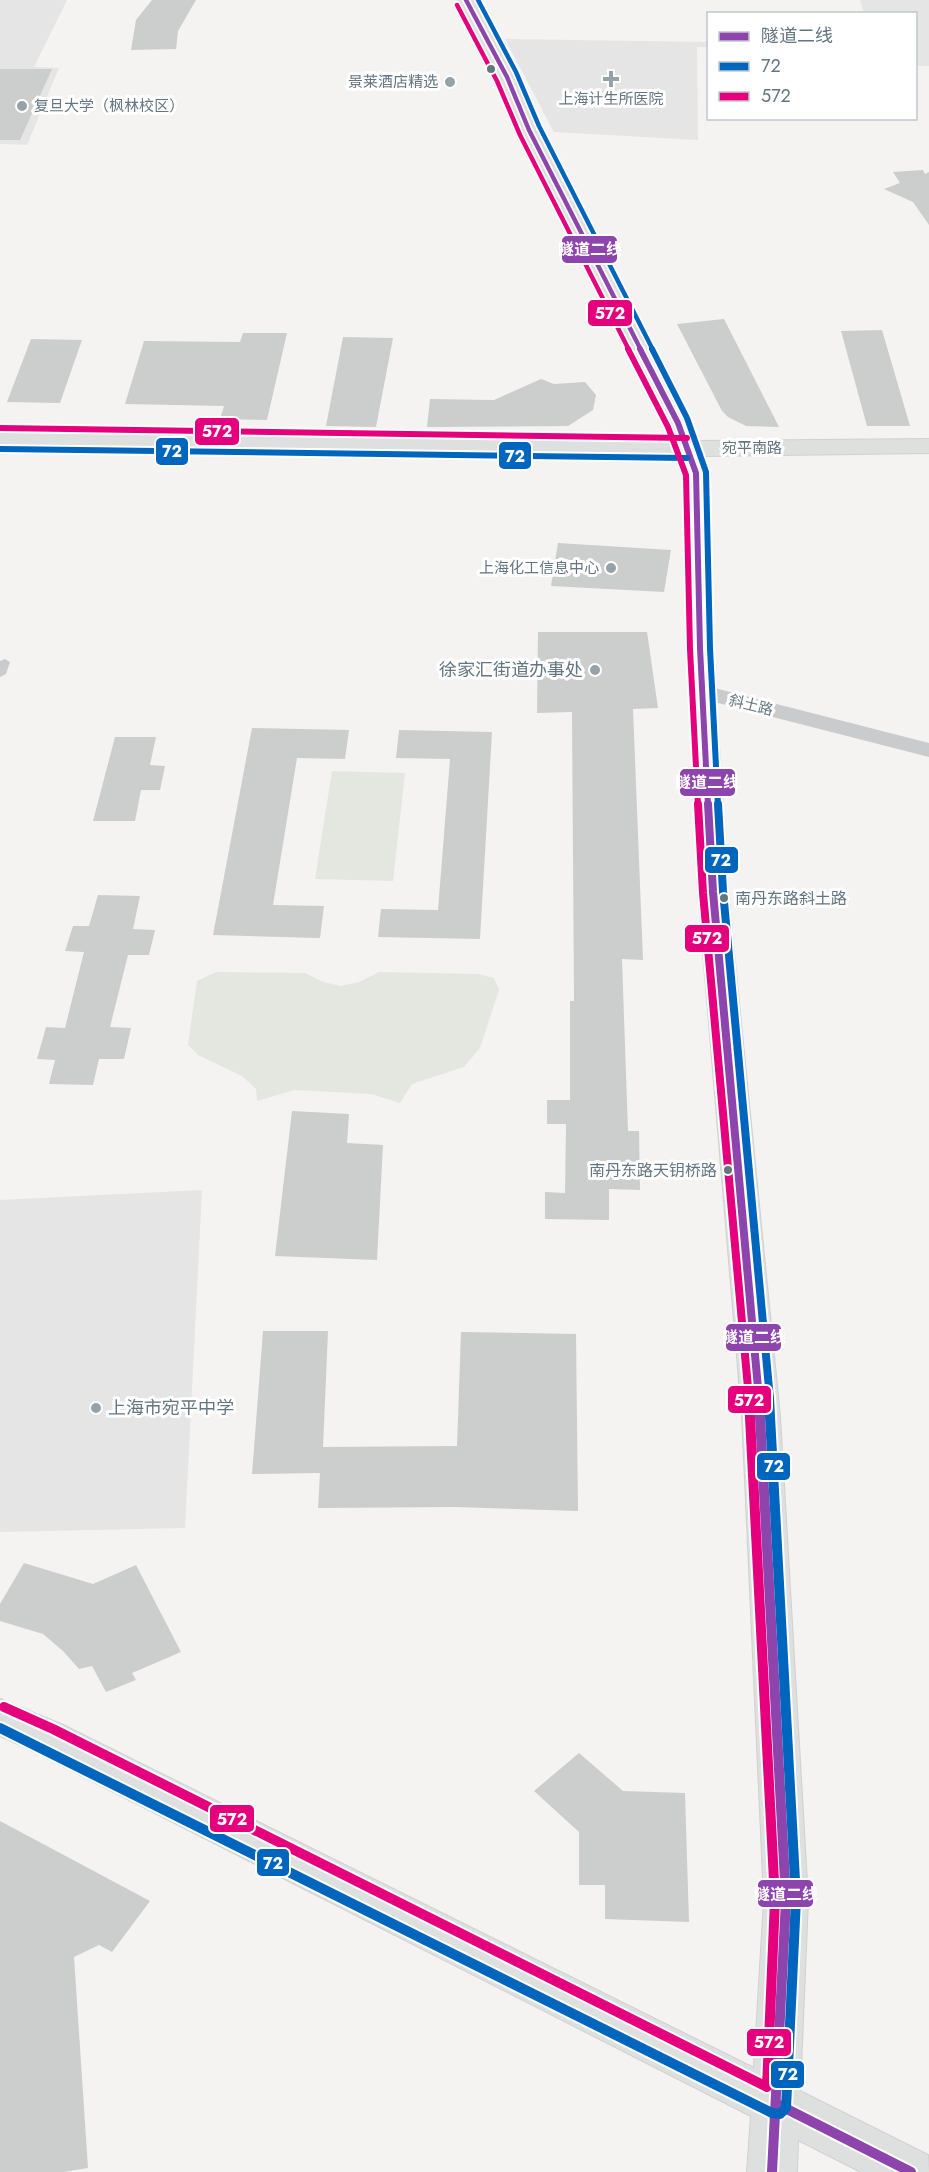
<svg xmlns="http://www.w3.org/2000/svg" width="929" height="2172" font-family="Jost,'Noto Sans SC',sans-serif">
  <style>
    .built { fill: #e4e5e4 }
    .green { fill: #e4e6e0 }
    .building { fill: #cccdcd }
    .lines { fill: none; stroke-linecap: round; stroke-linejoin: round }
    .secondary-casing { stroke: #d0d1d2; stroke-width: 2 }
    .lane { fill: #cacbcc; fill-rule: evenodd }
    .street { fill: #cacbcc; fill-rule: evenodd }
    .secondary { fill: #dedfdf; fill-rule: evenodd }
    .bus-1-far3-casing { stroke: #fff; stroke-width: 8 }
    .bus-1-far2-casing { stroke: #fff; stroke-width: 10 }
    .bus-1-far1-casing { stroke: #fff; stroke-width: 12 }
    .bus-1-casing { stroke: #fff; stroke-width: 14 }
    .bus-2-far3-casing { stroke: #fff; stroke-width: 8 }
    .bus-2-far2-casing { stroke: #fff; stroke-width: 10 }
    .bus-2-far1-casing { stroke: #fff; stroke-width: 12 }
    .bus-2-casing { stroke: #fff; stroke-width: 14 }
    .bus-3-far3-casing { stroke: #fff; stroke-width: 8 }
    .bus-3-far2-casing { stroke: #fff; stroke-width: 10 }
    .bus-3-far1-casing { stroke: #fff; stroke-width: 12 }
    .bus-3-casing { stroke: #fff; stroke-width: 14 }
    .bus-1-far3 { stroke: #8e44ad; stroke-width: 4.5 }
    .bus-1-far2 { stroke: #8e44ad; stroke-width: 6 }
    .bus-1-far1 { stroke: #8e44ad; stroke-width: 8 }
    .bus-1 { stroke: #8e44ad; stroke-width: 10 }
    .bus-2-far3 { stroke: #0065bd; stroke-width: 4.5 }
    .bus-2-far2 { stroke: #0065bd; stroke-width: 6 }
    .bus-2-far1 { stroke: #0065bd; stroke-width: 8 }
    .bus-2 { stroke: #0065bd; stroke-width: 10 }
    .bus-3-far3 { stroke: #e5007d; stroke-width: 4.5 }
    .bus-3-far2 { stroke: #e5007d; stroke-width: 6 }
    .bus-3-far1 { stroke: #e5007d; stroke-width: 8 }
    .bus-3 { stroke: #e5007d; stroke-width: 10 }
    .bus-dot { fill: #647681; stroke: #fff; stroke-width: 2 }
    .poi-dot { fill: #96a2a9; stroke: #fff; stroke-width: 2 }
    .labels { text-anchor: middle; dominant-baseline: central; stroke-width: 6; stroke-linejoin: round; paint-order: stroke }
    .far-poi-label { font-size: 15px; fill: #647681; stroke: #fff; text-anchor: end }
    .far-street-label { font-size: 15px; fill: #647681; stroke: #fff }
    .bus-label { font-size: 16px; fill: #647681; stroke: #fff; text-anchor: start }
    .poi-label { font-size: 18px; fill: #647681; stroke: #fff; text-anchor: end }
    .line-badge { stroke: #fff; stroke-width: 2 }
    .badge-label { font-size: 16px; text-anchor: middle; font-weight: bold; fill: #fff }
  </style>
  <rect width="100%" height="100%" fill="#f4f3f2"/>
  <g class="built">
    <path d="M0,0h67l-33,67 25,1 -32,77 -27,-1z"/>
    <path d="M860,0h69v66h-13v-52l-52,-1z"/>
    <path d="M505,39l203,3v5h-11l1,93 -144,-8z"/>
    <path d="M202,1190l-17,338 -185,4v-332z"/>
  </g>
  <g class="green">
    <path d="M332,771l73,2 -12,108 -78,-2z"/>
    <path d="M216,972l89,1 18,9 18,4 18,-4 20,-10 99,2 16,4 5,12 -19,58 -16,19 -52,17 -12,19 -29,-9 -77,-4 -37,11 -1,-12 -14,-13 -44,-21 -10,-10 9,-64z"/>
  </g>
  <g class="building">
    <path d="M152,0h44l-18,31 -2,18 -45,1 5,-30z"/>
    <path d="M0,69h52l-32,71h-20z"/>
    <path d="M923,170l2,4 4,-2v53l-16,-23 -29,-13 16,-6 -7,-11z"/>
    <path d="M724,319l55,108 -33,-1 -18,-9 -6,-6 -45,-87z"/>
    <path d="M882,330l28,96h-43l-26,-95z"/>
    <path d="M243,333h44l-20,87 -47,-1 4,-13 -99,-2 19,-63 96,1z"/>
    <path d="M343,337l50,1 -17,89 -50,-1z"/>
    <path d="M31,339l51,1 -22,63 -53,-1z"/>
    <path d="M541,379l13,5 31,-2 11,13 -3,15 -25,16 -141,1 3,-28 64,1z"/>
    <path d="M558,543l113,7 -7,42 -113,-6z"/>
    <path d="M538,632h109l11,76 -25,1 10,251 -21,-1 6,172h11l1,59 -31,-1v31l-64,-1v-27l20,1 1,-69h-19v-24h23v-99h4l-2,-289 -35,1z"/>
    <path d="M252,728l97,2 -4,29 -48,-1 -24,147 51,1 -4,32 -107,-3z"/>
    <path d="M399,730l93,2 -12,207 -102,-2 3,-28 57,1 12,-151 -54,-1z"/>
    <path d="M115,737h41l-6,28 15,1 -5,24h-19l-6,31h-42z"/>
    <path d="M98,895l42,1 -7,33 22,1 -6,25h-21l-18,72 21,1 -7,31h-25l-6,26 -44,-1 6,-24 -18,-1 9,-32 19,1 19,-76 -19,-1 8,-25h16z"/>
    <path d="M292,1111l57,3 -2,29 36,2 -6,115 -102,-4z"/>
    <path d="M263,1331h65l-5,116 134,-1 4,-114 115,2 2,177 -123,-4 -137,1 2,-35 -68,1z"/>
    <path d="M24,1563l69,21 43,-19 45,87 -49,21 4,7 -30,12 -14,-26 -13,3 -16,-18 -20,-17 -43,-13v-17z"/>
    <path d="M579,1753l44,38 62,2 4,129 -84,-3v-34h-26v-53l-45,-41z"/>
    <path d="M0,1821l150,80 -38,51 -13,-7 -25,12 14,211 -24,4h-64z"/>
  </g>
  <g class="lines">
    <defs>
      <path id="secondary" d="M458,0h16l42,77 22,53 152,293 6,18 233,-2v14l-227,3 6,17 5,175 15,244 52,524 28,484 -8,191 128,64 1,17h-68l-63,-32 -1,32h-50l4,-56 -718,-365 -33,-15v-37l63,26 691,343 10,-168 -17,-377 -5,-107 -44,-524 -11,-244 -3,-175 -6,-18 -678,-10v-14l673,10 -7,-18 -146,-293 -22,-53z"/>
    </defs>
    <use href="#secondary" class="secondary-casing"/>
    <path class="lane" d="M5,659l5,3 -4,12 -6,3v-16z"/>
    <path class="street" d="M703,685l226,58v14l-234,-60 -3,-5 3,-5z"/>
    <use href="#secondary" class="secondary"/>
    <defs>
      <path id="bus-1-far3" d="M466,0l41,77 22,53 112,220"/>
      <path id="bus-1-far2" d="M640,349l38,74 18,50 4,175 8,158"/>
      <path id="bus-1-far1" d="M708,804l5,88 46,507"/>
      <g id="bus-1">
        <path d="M759,1398l27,502 -14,272"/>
        <path d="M777,2104l134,68"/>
      </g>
      <path id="bus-2-far3" d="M478,0l38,72 23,54 114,224"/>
      <g id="bus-2-far2">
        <path d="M652,349l35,69 19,54 4,176 8,158"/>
        <path d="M0,449l687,9"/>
      </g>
      <path id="bus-2-far1" d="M718,804l5,87 47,508"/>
      <path id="bus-2" d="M0,1728l772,385 8,1 6,-6 10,-209 -27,-501"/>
      <path id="bus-3-far3" d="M457,5l40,76 23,54 109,215"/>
      <g id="bus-3-far2">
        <path d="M628,349l40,78 18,48 4,174 8,157"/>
        <path d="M0,428l687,10"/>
      </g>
      <path id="bus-3-far1" d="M698,804l5,89 46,506"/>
      <path id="bus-3" d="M4,1707l49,22 714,358 8,-187 -26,-502"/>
    </defs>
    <use href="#bus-1-far3" class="bus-1-far3-casing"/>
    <use href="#bus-1-far2" class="bus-1-far2-casing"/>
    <use href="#bus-1-far1" class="bus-1-far1-casing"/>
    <use href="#bus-1" class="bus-1-casing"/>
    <use href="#bus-2-far3" class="bus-2-far3-casing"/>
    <use href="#bus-2-far2" class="bus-2-far2-casing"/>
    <use href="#bus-2-far1" class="bus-2-far1-casing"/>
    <use href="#bus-2" class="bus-2-casing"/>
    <use href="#bus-3-far3" class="bus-3-far3-casing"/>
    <use href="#bus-3-far2" class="bus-3-far2-casing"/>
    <use href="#bus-3-far1" class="bus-3-far1-casing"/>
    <use href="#bus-3" class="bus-3-casing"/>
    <use href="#bus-1-far3" class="bus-1-far3"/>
    <use href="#bus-1-far2" class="bus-1-far2"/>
    <use href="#bus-1-far1" class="bus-1-far1"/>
    <use href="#bus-1" class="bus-1"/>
    <use href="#bus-2-far3" class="bus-2-far3"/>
    <use href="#bus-2-far2" class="bus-2-far2"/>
    <use href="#bus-2-far1" class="bus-2-far1"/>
    <use href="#bus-2" class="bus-2"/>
    <use href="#bus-3-far3" class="bus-3-far3"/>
    <use href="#bus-3-far2" class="bus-3-far2"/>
    <use href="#bus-3-far1" class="bus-3-far1"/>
    <use href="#bus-3" class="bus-3"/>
  </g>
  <g class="bus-dot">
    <circle cx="491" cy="69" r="5"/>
    <circle cx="724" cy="898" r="5"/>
    <circle cx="728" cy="1170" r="5"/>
  </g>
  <g class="poi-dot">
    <path d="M608 70h6v6h6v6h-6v6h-6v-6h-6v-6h6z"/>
    <circle cx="450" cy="82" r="6"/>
    <circle cx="22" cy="106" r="6"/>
    <circle cx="611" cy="568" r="6"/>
    <circle cx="595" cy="670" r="6"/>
    <circle cx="96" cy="1408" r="6"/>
  </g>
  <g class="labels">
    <g class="far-poi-label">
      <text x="438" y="82">景莱酒店精选</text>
      <text x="611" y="99" text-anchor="middle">上海计生所医院</text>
      <text x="34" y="106" text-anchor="start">复旦大学（枫林校区）</text>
      <text x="599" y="568">上海化工信息中心</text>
    </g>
    <g class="far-street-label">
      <text x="752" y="448">宛平南路</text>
      <text transform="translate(751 705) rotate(14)">斜土路</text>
    </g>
    <g class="bus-label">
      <text x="735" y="898">南丹东路斜土路</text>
      <text x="717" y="1170" text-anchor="end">南丹东路天钥桥路</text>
    </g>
    <g class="poi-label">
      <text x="583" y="670">徐家汇街道办事处</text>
      <text x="108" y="1408" text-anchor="start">上海市宛平中学</text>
    </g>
  </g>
  <g class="line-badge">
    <rect x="561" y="235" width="57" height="29" rx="6" fill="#8e44ad"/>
    <rect x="587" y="299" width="46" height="28" rx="6" fill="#e5007d"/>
    <rect x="194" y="417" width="46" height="29" rx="6" fill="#e5007d"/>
    <rect x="155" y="437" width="34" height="29" rx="6" fill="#0065bd"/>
    <rect x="498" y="441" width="34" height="29" rx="6" fill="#0065bd"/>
    <rect x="679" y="768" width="57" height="29" rx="6" fill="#8e44ad"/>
    <rect x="704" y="846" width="35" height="28" rx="6" fill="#0065bd"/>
    <rect x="684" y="924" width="46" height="29" rx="6" fill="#e5007d"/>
    <rect x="725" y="1323" width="57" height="29" rx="6" fill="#8e44ad"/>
    <rect x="727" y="1385" width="45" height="29" rx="6" fill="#e5007d"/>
    <rect x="756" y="1452" width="35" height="29" rx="6" fill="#0065bd"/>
    <rect x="209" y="1804" width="46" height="29" rx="6" fill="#e5007d"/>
    <rect x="256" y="1848" width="34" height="29" rx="6" fill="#0065bd"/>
    <rect x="757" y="1879" width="57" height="29" rx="6" fill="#8e44ad"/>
    <rect x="746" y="2028" width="46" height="29" rx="6" fill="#e5007d"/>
    <rect x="770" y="2060" width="35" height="29" rx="6" fill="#0065bd"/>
  </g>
  <g class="badge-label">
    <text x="590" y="255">隧道二线</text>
    <text x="610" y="319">572</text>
    <text x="217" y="437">572</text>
    <text x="172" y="457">72</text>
    <text x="515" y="462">72</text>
    <text x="707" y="788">隧道二线</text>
    <text x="721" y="866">72</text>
    <text x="707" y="944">572</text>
    <text x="754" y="1343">隧道二线</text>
    <text x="749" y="1406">572</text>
    <text x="774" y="1472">72</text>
    <text x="232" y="1825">572</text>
    <text x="273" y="1869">72</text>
    <text x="786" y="1900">隧道二线</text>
    <text x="769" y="2048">572</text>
    <text x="788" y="2080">72</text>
  </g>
  <rect x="707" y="12" width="210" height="108" fill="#ffffff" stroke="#c1c8cd" stroke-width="1.5"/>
  <rect x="719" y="32" width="30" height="9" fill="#8e44ad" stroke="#c1c8cd" stroke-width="1.5"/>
  <text x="761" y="42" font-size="18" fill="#647681">隧道二线</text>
  <rect x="719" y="62" width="30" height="9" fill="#0065bd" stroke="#c1c8cd" stroke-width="1.5"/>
  <text x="761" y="72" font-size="18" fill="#647681">72</text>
  <rect x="719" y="92" width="30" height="9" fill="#e5007d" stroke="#c1c8cd" stroke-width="1.5"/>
  <text x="761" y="102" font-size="18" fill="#647681">572</text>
</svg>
